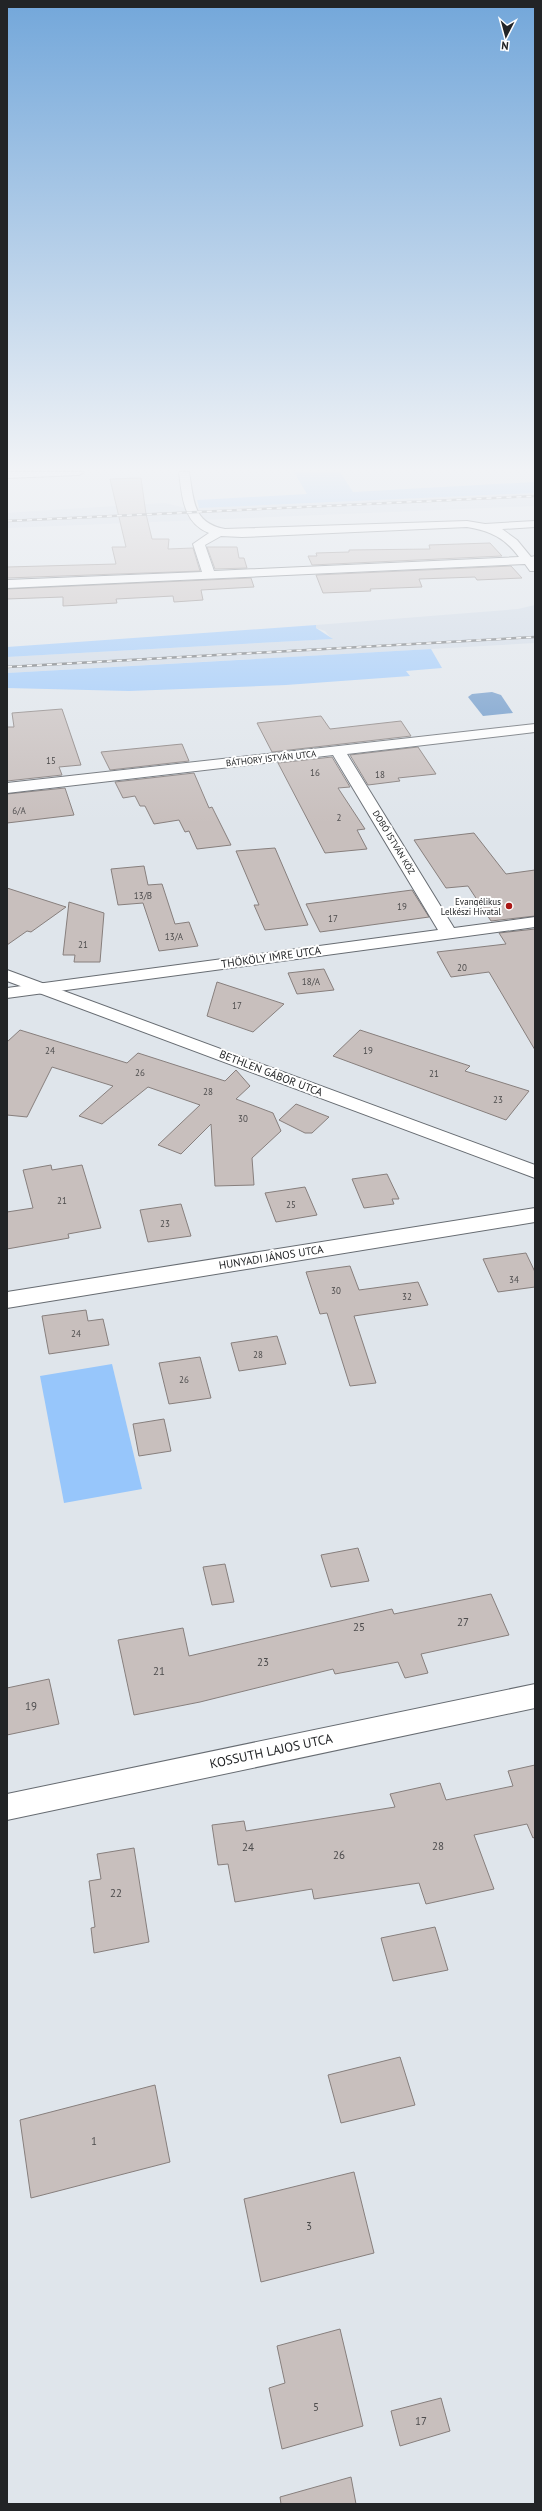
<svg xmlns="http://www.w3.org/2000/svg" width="542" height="2511" font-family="'PT Sans',sans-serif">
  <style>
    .built { fill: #cdd8e5 }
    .green { fill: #97c6fb }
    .water { fill: #6593c6 }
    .building { fill: #c8bfbd; stroke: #877f7d }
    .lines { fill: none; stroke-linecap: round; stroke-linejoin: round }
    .minor-casing { stroke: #676c72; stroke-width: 2 }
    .tertiary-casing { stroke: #676c72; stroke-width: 2 }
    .minor { fill: #fff; fill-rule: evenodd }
    .tertiary { fill: #fff; fill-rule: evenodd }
    .rail-casing { stroke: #64686b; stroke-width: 2.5 }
    .rail { stroke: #fff; stroke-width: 1.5; stroke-dasharray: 5; stroke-linecap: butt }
    .poi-dot { fill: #aa1816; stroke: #fff; stroke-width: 1.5 }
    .labels { text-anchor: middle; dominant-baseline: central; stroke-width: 4; stroke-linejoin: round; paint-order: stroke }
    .far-street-label { font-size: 9px; fill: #222426; stroke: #fff }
    .number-label { font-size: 9px; fill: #4c4b4c }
    .far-poi-label { font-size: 9px; fill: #222426; stroke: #fff; text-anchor: end }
    .street-label { font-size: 11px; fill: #222426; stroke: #fff }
    .near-number-label { font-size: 11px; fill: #4c4b4c }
    .near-street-label { font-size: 13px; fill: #222426; stroke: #fff }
  </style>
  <rect width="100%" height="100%" fill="#dfe5eb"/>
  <g class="built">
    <path d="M535,493v13l-528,22v-15l28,-2 130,-8 21,5z"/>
    <path d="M535,605v38l-528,30v-16l325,-18 -7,-8 -9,-3v-3l202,-16z"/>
  </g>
  <g class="green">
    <path d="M294,472h46l13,20 182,-10v11l-336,15 -2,-8 110,-6z"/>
    <path d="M316,625v3l17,11 -326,18v-10z"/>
    <path d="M431,649l11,19 -36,3 4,5 -124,9 -157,6 -122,-3v-15z"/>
    <path d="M112,1364l30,125 -78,14 -24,-127z"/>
  </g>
  <path class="water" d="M492,692l9,3 12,18 -30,3 -15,-19 4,-3z"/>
  <g class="building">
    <path d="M141,478l5,36 6,25h17l-1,10 25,-1 7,23 -193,7v-11l109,-3 -4,-17h14l-16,-68z"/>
    <path d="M490,543l12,13 -190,9 -4,-9h9l-1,-3 33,-1v-2l81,-1 -1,-4z"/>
    <path d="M207,547h30l2,11h5l3,10 -32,1z"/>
    <path d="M511,566l11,12 -45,2 -2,-3 -56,2 3,8 -52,2 1,2 -48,2 -7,-18z"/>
    <path d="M251,578l3,9 -53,3 2,10 -29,2 -1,-6 -57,3 1,4 -54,3v-9l-56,2v-10z"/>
    <path d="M62,709l19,56 -22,2 3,8 -55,6v-54h7l-2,-14z"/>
    <path d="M321,716l9,13 71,-8 10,15 -139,16 -15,-29z"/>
    <path d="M182,744l7,17 -79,9 -9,-18z"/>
    <path d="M418,747l18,27 -38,4 2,3 -32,4 -18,-30z"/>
    <path d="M332,757l18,30 -12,1 27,41 -8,1 10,19 -42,4 -47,-90z"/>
    <path d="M194,773l15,35 3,-1 19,38 -34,4 -8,-18 -4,1 -6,-12 -25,4 -9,-18h-5l-5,-10 -12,2 -8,-16z"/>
    <path d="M65,788l9,27 -67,8v-29z"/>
    <path d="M474,833l32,41 29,-4v46l-44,5 -23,-35 -22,2 -32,-48z"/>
    <path d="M275,848l33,77 -43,5 -11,-25h5l-23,-54z"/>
    <path d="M144,866l4,19 14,-1 13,40 14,-2 9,24 -39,5 -16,-48 -25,2 -7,-36z"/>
    <path d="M7,888l59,19 -35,25 -4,-1 -20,14z"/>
    <path d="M412,890l17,27 -109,15 -14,-28z"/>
    <path d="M69,902l35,11 -4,49h-26l1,-7h-12z"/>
    <path d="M535,929v121l-46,-78 -38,5 -14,-25 69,-8 -7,-11z"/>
    <path d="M324,969l10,21 -37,4 -9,-21z"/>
    <path d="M217,982l67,22 -31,28 -46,-16z"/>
    <path d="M20,1030l107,33 11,-10 87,28 11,-11 14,16 -14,13 37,14 8,18 -29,27 2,27 -39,1 -4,-62 -30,30 -23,-9 42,-40 -52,-18 -46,37 -23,-8 34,-30 -61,-19 -25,50 -20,-2v-73z"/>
    <path d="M360,1030l110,36 -5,5 64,20 -23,29 -173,-64z"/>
    <path d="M296,1104l33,13 -17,16h-7l-26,-13z"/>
    <path d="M51,1165l1,5 30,-5 19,63 -33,6 1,4 -62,11v-37l26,-4 -10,-38z"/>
    <path d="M387,1174l12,25h-7l2,5 -30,4 -12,-29z"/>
    <path d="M305,1187l12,28 -41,7 -11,-29z"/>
    <path d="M181,1204l10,32 -43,6 -8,-32z"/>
    <path d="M526,1253l9,19v15l-37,5 -15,-33z"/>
    <path d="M350,1266l9,24 59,-8 10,23 -74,11 22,67 -26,3 -23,-73 -7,1 -14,-42z"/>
    <path d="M86,1310l2,11 15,-2 6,26 -60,9 -7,-38z"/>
    <path d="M277,1336l9,28 -47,7 -8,-28z"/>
    <path d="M200,1357l11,41 -42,6 -10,-41z"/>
    <path d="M164,1419l7,32 -32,5 -6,-32z"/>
    <path d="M358,1548l11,33 -38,6 -10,-32z"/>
    <path d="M225,1564l9,38 -22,3 -9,-38z"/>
    <path d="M491,1594l18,41 -88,19 7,19 -23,5 -7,-16 -63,12 -2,-5 -133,33 -66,13 -16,-75 65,-12 6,28 203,-47 2,5z"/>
    <path d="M49,1679l10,45 -52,11v-47z"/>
    <path d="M535,1765v72l-2,1 -6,-14 -53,11 20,54 -68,15 -7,-21 -105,16 -2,-10 -77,13 -7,-38 -10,1 -6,-40 32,-4 2,10 149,-24 -5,-13 50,-11 6,17 67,-14 -5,-15z"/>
    <path d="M134,1848l15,94 -55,11 -3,-25 4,-1 -6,-46 12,-2 -4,-25z"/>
    <path d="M435,1927l13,43 -55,11 -12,-43z"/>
    <path d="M400,2057l15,48 -74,18 -13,-48z"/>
    <path d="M155,2085l15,77 -139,36 -11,-78z"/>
    <path d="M354,2172l20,81 -113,29 -17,-83z"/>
    <path d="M340,2329l23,97 -81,23 -13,-61 16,-5 -8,-37z"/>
    <path d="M441,2398l9,33 -50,15 -9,-35z"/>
    <path d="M351,2477l5,27h-75l-1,-7z"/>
  </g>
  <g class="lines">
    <defs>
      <g id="minor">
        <path d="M7,472h77l-5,3 -72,3z"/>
        <path d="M179,472h10c5,28 3,51 36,57l242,-8 18,3 50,-3v6l-33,2 15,11 14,17 4,-1v15h-5l-5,-7 -518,24v-8l195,-8 -9,-28 16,-11c-26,-10 -27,-37 -30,-61zM467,527c24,4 38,11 52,30l-305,14 -9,-26 16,-9 21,1z"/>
        <path d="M535,724v8l-188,22 107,174 81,-11v10l-528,71v-10l431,-58 -105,-175 -326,38v-10z"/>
        <path d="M535,1208v14l-528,86v-16z"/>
        <path d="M535,1684v24l-528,112v-26z"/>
      </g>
      <path id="tertiary" d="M7,970l528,195v13l-528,-197z"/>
    </defs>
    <use href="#minor" class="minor-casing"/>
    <use href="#tertiary" class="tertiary-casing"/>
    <use href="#minor" class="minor"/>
    <use href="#tertiary" class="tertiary"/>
    <defs>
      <g id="rail">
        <path d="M7,521l528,-25"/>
        <path d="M7,667l528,-30"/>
      </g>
    </defs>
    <use href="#rail" class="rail-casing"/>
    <use href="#rail" class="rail"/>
  </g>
  <linearGradient id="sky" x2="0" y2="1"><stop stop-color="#73a7da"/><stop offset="0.57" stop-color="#f1f3f6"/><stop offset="1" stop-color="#f1f3f6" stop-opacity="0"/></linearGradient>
  <rect width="542" height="824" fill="url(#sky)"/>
  <circle class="poi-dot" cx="509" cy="906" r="4"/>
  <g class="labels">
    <g class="far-street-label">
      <text transform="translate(271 758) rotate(-6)">BÁTHORY ISTVÁN UTCA</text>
      <text transform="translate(394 842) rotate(59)">DOBÓ ISTVÁN KÖZ</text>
    </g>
    <g class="number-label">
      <text x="51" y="760">15</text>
      <text x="315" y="772">16</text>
      <text x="380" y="774">18</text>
      <text x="19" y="810">6/A</text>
      <text x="339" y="817">2</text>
      <text x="143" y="895">13/B</text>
      <text x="402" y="906">19</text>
      <text x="333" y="918">17</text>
      <text x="174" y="936">13/A</text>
      <text x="83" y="944">21</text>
      <text x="462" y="967">20</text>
      <text x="311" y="981">18/A</text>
      <text x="237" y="1005">17</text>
      <text x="50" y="1050">24</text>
      <text x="368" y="1050">19</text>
      <text x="140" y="1072">26</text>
      <text x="434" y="1073">21</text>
      <text x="208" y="1091">28</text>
      <text x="498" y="1099">23</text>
      <text x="243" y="1118">30</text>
      <text x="62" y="1200">21</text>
      <text x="291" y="1204">25</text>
      <text x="165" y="1223">23</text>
      <text x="514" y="1279">34</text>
      <text x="336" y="1290">30</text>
      <text x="407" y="1296">32</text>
      <text x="76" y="1333">24</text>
      <text x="258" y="1354">28</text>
      <text x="184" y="1379">26</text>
    </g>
    <g class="far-poi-label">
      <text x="501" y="901">Evangélikus<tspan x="501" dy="10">Lelkészi Hivatal</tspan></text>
    </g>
    <g class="street-label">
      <text transform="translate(271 957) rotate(-8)">THÖKÖLY IMRE UTCA</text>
      <text transform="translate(271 1073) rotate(21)">BETHLEN GÁBOR UTCA</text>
      <text transform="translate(271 1257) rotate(-9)">HUNYADI JÁNOS UTCA</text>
    </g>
    <g class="near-number-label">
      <text x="463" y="1622">27</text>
      <text x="359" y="1627">25</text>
      <text x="263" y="1662">23</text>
      <text x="159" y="1671">21</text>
      <text x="31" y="1706">19</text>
      <text x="438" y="1846">28</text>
      <text x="248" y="1847">24</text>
      <text x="339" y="1855">26</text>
      <text x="116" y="1893">22</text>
      <text x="94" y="2141">1</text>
      <text x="309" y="2226">3</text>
      <text x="316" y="2407">5</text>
      <text x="421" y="2421">17</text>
    </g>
    <g class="near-street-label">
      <text transform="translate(271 1751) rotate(-12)">KOSSUTH LAJOS UTCA</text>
    </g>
  </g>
  <rect width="542" height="2511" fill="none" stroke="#222426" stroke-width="16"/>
  <g transform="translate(506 36) rotate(186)" stroke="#ffffff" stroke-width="3" paint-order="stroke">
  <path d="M0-3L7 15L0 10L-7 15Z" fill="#222426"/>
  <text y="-6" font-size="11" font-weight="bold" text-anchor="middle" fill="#222426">N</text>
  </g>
</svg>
